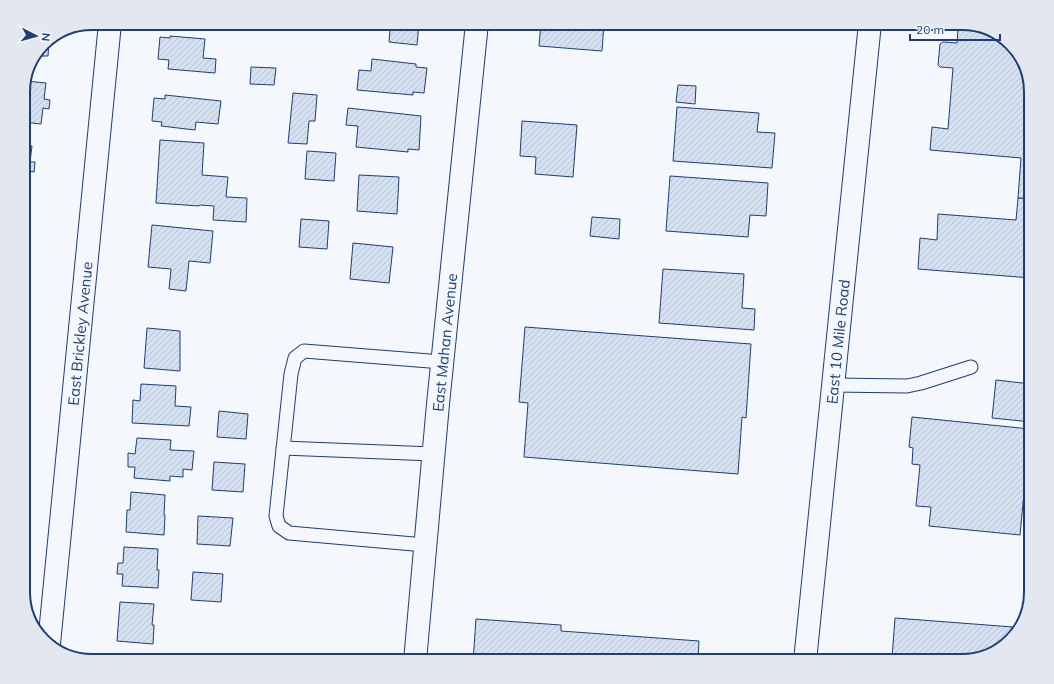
<svg xmlns="http://www.w3.org/2000/svg" width="1054" height="684" font-family="Mulish,sans-serif">
  <style>
    .building { fill: url(#building-hatch); stroke: #1d3f73 }
    .lines { fill: none; stroke-linecap: round; stroke-linejoin: round }
    .lane-casing { stroke: #1d3f73; stroke-width: 15 }
    .street-casing { stroke: #1d3f73; stroke-width: 24 }
    .secondary-casing { stroke: #1d3f73; stroke-width: 24 }
    .lane { stroke: #f4f7fb; stroke-width: 13 }
    .street { stroke: #f4f7fb; stroke-width: 22 }
    .secondary { stroke: #f4f7fb; stroke-width: 22 }
    .labels { text-anchor: middle; dominant-baseline: central; stroke-width: 3; stroke-linejoin: round; paint-order: stroke }
    .street-label { font-size: 15px; fill: #1d3f73; stroke: #f4f7fb }
    .rim { fill: none; stroke: #1d3f73; stroke-width: 2 }
  </style>
  <defs>
    <pattern id="building-hatch" width="6" height="6" patternUnits="userSpaceOnUse"><rect width="6" height="6" fill="#d5e0f0"/><path d="M-1 1l2-2M0 6l6-6M5 7l2-2" fill="none" stroke="#b6c1d1"/></pattern>
  </defs>
  <rect width="100%" height="100%" fill="#f4f7fb"/>
  <g class="building">
    <path d="M371,23h48l-2,22 -28,-3 1,-12 -19,-2z"/>
    <path d="M541,23h63l-2,28 -63,-5z"/>
    <path d="M942,23h20l8,3 -28,-2z"/>
    <path d="M958,29l32,3 10,3 22,23 9,34v107l-13,-1 3,-40 -91,-8 2,-23 16,2 5,-61 -13,-1 -2,-2 2,-21 3,-2 14,1z"/>
    <path d="M170,36l35,3 -2,19 13,1 -1,14 -47,-4 1,-9 -11,-1 2,-22 10,1z"/>
    <path d="M49,39l-1,17h-10l5,-13z"/>
    <path d="M372,59l44,5v3l11,1 -3,25 -11,-1v3l-56,-5 2,-20 12,1z"/>
    <path d="M251,67l25,1 -2,17 -24,-1z"/>
    <path d="M26,81l20,2 -2,16 6,1 -1,9 -6,-1 -2,16 -18,-2v-34z"/>
    <path d="M678,85l18,1 -1,18 -19,-2z"/>
    <path d="M293,93l24,2 -2,26h-6l-2,23 -19,-1z"/>
    <path d="M165,95l56,6 -3,23 -22,-2 -1,8 -34,-4 1,-4 -10,-1 2,-23 11,1z"/>
    <path d="M677,107l82,6 -2,19 18,1 -3,35 -99,-7z"/>
    <path d="M348,108l73,8 -2,34 -11,-1v3l-52,-5 2,-21 -12,-1z"/>
    <path d="M522,121l55,4 -4,52 -38,-3 1,-17 -16,-1z"/>
    <path d="M160,140l44,3 -2,32 26,2 -2,20 21,1 -1,24 -33,-2 1,-14 -14,-1 -1,1 -43,-3z"/>
    <path d="M23,145l9,1 -2,16h5l-1,10 -5,-1 -2,16 -4,-1z"/>
    <path d="M307,151l29,2 -2,28 -29,-2z"/>
    <path d="M359,175l40,2 -2,37 -40,-3z"/>
    <path d="M670,176l98,7 -2,33 -16,-1 -2,22 -82,-6z"/>
    <path d="M1018,198l13,1v79l-113,-9 2,-31 17,2 1,-26 78,6z"/>
    <path d="M23,210h1v17h5l-1,11h-5z"/>
    <path d="M592,217l28,2 -1,20 -29,-3z"/>
    <path d="M301,219l28,2 -2,28 -28,-2z"/>
    <path d="M152,225l61,6 -3,32 -21,-2 -3,30 -17,-2 2,-20 -23,-2z"/>
    <path d="M353,243l40,4 -4,36 -39,-4z"/>
    <path d="M663,269l81,5 -2,34 13,1 -1,21 -95,-7z"/>
    <path d="M525,327l226,17 -5,74 -4,-1 -4,57 -214,-17 4,-54 -9,-1z"/>
    <path d="M147,328l33,3v40l-36,-3z"/>
    <path d="M996,380l35,4v38l-39,-4z"/>
    <path d="M141,384l35,2 -1,20 16,1 -2,19 -57,-3 1,-23 7,1z"/>
    <path d="M219,411l29,3 -2,25 -29,-2z"/>
    <path d="M912,417l118,12 -10,106 -91,-9 2,-19 -15,-1 4,-41 -8,-1 1,-16 -4,-1z"/>
    <path d="M137,438l34,2 -1,10 24,1 -2,19 -9,-1v8l-13,-1v5l-36,-3 1,-11h-7v-14l7,1z"/>
    <path d="M214,462l31,2 -2,28 -31,-2z"/>
    <path d="M131,492l34,3 -1,20h1l-1,20 -38,-3 1,-22h3z"/>
    <path d="M198,516l35,2 -3,28 -33,-2z"/>
    <path d="M124,547l34,2 -1,21h2l-1,18 -36,-2 1,-12h-6l1,-11h5z"/>
    <path d="M193,572l30,2 -2,28 -30,-2z"/>
    <path d="M120,602l34,2 -2,21h2l-1,19 -36,-3z"/>
    <path d="M895,618l118,9 -1,10 -16,15 -34,9h-35l-35,-3z"/>
    <path d="M476,619l85,6v6l138,10 -1,20h-225z"/>
    <path d="M113,658l35,3h-35z"/>
  </g>
  <g class="lines">
    <defs>
      <g id="lane">
        <path d="M833,385l74,1 14,-3 50,-16"/>
        <path d="M283,448l150,6"/>
        <path d="M425,545l-136,-12 -10,-7 -3,-10 15,-142 4,-16 9,-7 138,11"/>
      </g>
      <g id="street">
        <path id="s1" d="M49,644l61,-621"/>
        <path id="s2" d="M415,661l23,-257 39,-381"/>
      </g>
      <g id="secondary">
        <path id="s3" d="M805,661l65,-638"/>
      </g>
    </defs>
    <use href="#lane" class="lane-casing"/>
    <use href="#street" class="street-casing"/>
    <use href="#secondary" class="secondary-casing"/>
    <use href="#lane" class="lane"/>
    <use href="#street" class="street"/>
    <use href="#secondary" class="secondary"/>
  </g>
  <g class="labels">
    <g class="street-label">
      <text stroke="none"><textPath href="#s1" startOffset="312">East Brickley Avenue</textPath></text>
      <text stroke="none"><textPath href="#s2" startOffset="320">East Mahan Avenue</textPath></text>
      <text stroke="none"><textPath href="#s3" startOffset="321">East 10 Mile Road</textPath></text>
    </g>
  </g>
  <path d="M0 0H1054V684H0ZM92 30H962A62 62 0 0 1 1024 92V592A62 62 0 0 1 962 654H92A62 62 0 0 1 30 592V92A62 62 0 0 1 92 30Z" fill="#e3e8f0" fill-rule="evenodd"/>
  <path class="rim" d="M92 30H962A62 62 0 0 1 1024 92V592A62 62 0 0 1 962 654H92A62 62 0 0 1 30 592V92A62 62 0 0 1 92 30Z"/>
  <g transform="translate(36 36) rotate(96)" stroke="#f4f7fb" stroke-width="3" paint-order="stroke">
  <path d="M0-3L7 15L0 10L-7 15Z" fill="#1d3f73"/>
  <text y="-6" font-size="11" font-weight="bold" text-anchor="middle" fill="#1d3f73">N</text>
  </g>
  <path d="M910 34v6h90v-6" fill="none" stroke="#1d3f73" stroke-width="2"/>
  <text x="916" y="34" font-size="12" fill="#1d3f73" stroke="#f4f7fb" stroke-width="3" paint-order="stroke">20 m</text>
</svg>
